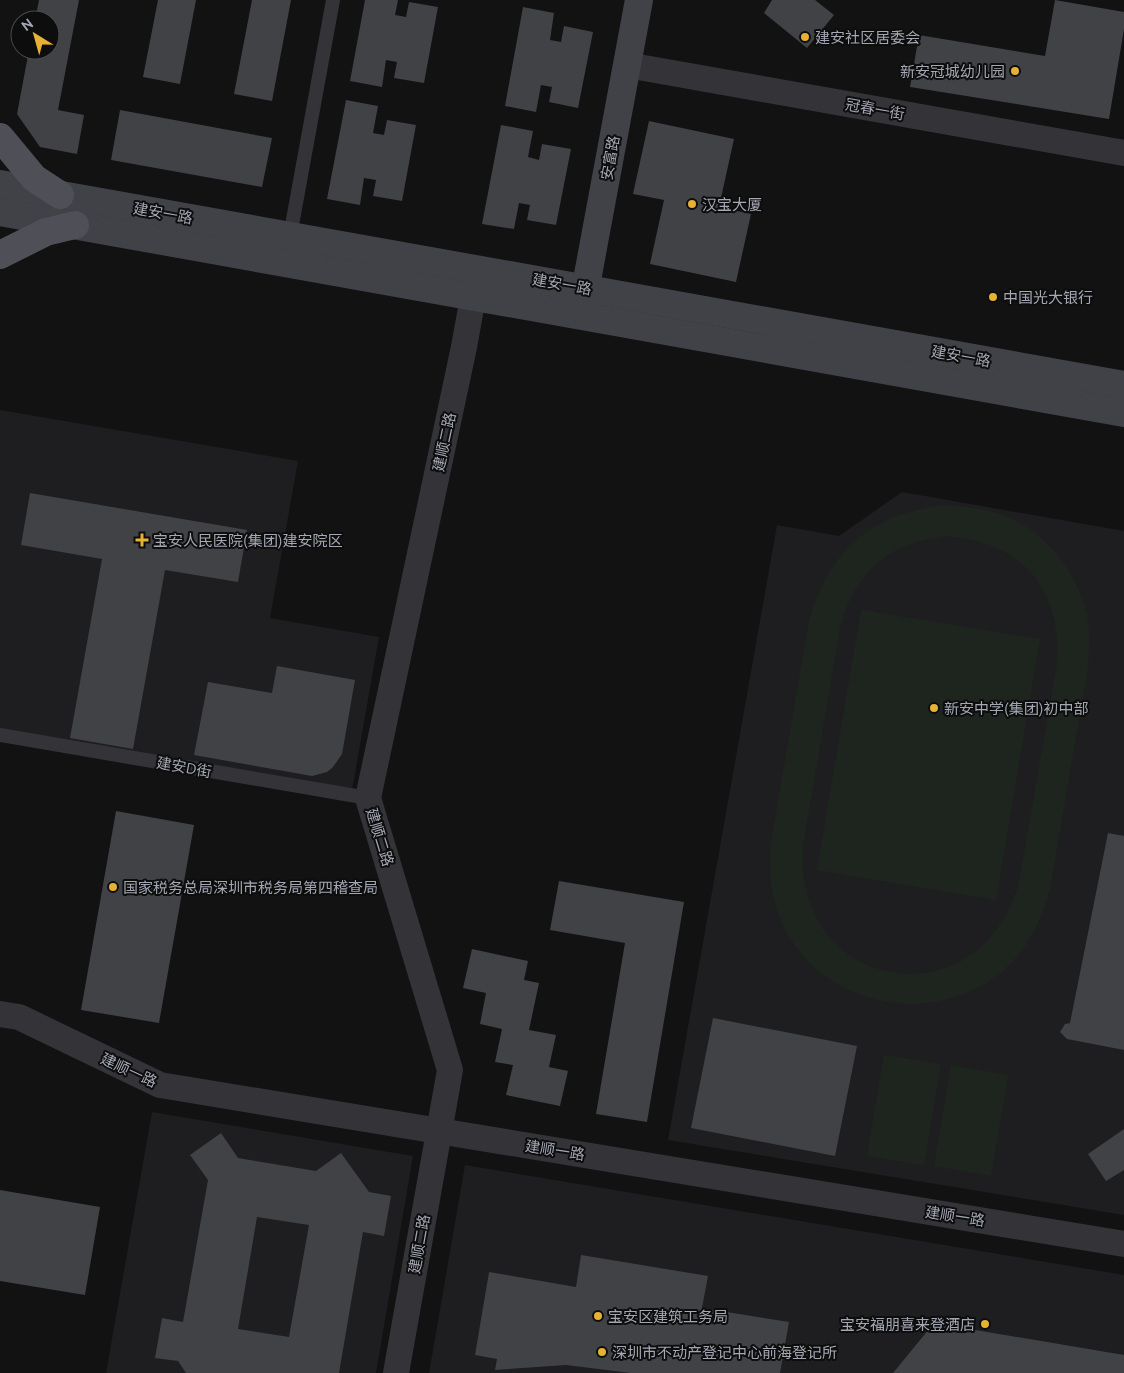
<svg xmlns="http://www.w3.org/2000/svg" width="1124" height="1373" font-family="Ubuntu,'Noto Sans SC',sans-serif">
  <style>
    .built { fill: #1e1e20 }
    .green { fill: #1e251f; fill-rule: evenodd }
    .building { fill: #414246; fill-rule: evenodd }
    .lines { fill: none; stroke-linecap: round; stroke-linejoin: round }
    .lane { stroke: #333338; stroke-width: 14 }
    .street { stroke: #333338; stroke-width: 26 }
    .secondary { stroke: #414248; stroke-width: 28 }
    .primary { stroke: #4f5057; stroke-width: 28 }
    .poi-dot { fill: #e7b136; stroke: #0d0d0e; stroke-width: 2 }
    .labels { text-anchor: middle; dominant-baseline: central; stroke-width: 4; stroke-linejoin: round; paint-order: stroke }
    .poi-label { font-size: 15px; fill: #a4a8b3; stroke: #0d0d0e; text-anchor: start }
    .street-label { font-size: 15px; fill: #a4a8b3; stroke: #0d0d0e }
  </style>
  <rect width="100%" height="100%" fill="#121213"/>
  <g class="built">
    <path d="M0,410l298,51 -28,157 109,19 -28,159 -351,-60z"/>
    <path d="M902,492l222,39v684l-456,-75 109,-615 62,11z"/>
    <path d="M152,1112l261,44 -37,217h-270z"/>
    <path d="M465,1165l659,110v98h-695z"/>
  </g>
  <g class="green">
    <path d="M944,505c18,1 35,3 53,8 44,13 80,57 90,101 3,18 2,36 1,53l-38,222c-10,35 -26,69 -58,90 -80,55 -199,14 -219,-84 -4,-18 -3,-35 -2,-53l38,-221c21,-72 60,-106 135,-116zM945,536c77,5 117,52 112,128l-38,218c-38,142 -227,111 -216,-36l37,-218c15,-56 47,-84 105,-92z"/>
    <path d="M861,610l179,29 -44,261 -179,-30z"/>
    <path d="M884,1055l57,9 -17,101 -57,-9z"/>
    <path d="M951,1065l57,10 -17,101 -57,-10z"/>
  </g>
  <g class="building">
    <path d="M39,0h40l-21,110 26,5 -7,39 -37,-7 -23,-33 12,-64h21v-30h-15z"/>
    <path d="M158,0h38l-16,84 -37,-7z"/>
    <path d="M252,0h39l-19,101 -38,-7z"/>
    <path d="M365,0h33l-3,15 11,2 3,-15 29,5 -14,76 -30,-5 3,-16 -11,-2 -4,27 -32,-6z"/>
    <path d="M772,0h43l19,15 -27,33 -43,-35z"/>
    <path d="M1055,0l69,12v17l-15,90 -199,-32 9,-52 126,21z"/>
    <path d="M523,7l31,6 -4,27 11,2 3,-16 29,6 -15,76 -29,-6 3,-15 -11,-2 -5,27 -31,-6z"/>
    <path d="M346,100l32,6 -5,27 11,2 3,-15 29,5 -14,76 -29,-5 3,-16 -12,-2 -4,27 -33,-6z"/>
    <path d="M120,110l152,28 -10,49 -151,-27z"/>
    <path d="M649,121l85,18 -15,68 32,7 -15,68 -86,-18 14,-64 -31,-6z"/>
    <path d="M501,125l32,6 -5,26 11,3 3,-16 29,5 -15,76 -29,-5 3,-15 -11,-2 -5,26 -32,-5z"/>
    <path d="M30,493l217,37 -9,52 -73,-12 -32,179 -63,-11 32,-179 -81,-14z"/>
    <path d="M277,666l78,14 -13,74 -9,13 -6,5 -15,4 -118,-21 14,-73 64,11z"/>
    <path d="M116,811l78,14 -35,198 -78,-13z"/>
    <path d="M1108,833l16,3v214l-57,-11 -7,-7 5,-8 5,-1z"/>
    <path d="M559,881l125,21 -37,220 -51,-8 29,-171 -75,-13z"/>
    <path d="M472,949l56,12 -4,19 15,3 -10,47 27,5 -7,32 19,4 -8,35 -54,-11 7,-30 -18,-3 7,-33 -22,-5 6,-31 -23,-5z"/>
    <path d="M713,1018l144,28 -22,110 -144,-28z"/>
    <path d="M1124,1129v41l-18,11 -18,-27z"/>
    <path d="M221,1133l17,25 78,13 25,-18 28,39 22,4 -7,40 -21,-4 -24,141h-153l-8,-12 -23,-3 7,-40 21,4 25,-142 -18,-25zM257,1217l52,8 -20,112 -51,-8z"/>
    <path d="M0,1190l100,17 -15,88 -85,-14z"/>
    <path d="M581,1255l127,21 -6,32 87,14 -9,51h-149l-65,-8 -71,5 2,-11 -22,-4 14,-83 87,15z"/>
    <path d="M934,1323l190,32v18h-231z"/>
  </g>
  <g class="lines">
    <g class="lane">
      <path d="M290,236l43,-236"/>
      <path d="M0,735l368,63"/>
    </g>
    <g class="street">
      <path d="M627,65l497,88"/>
      <path d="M0,1014l19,3 141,68 964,159"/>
      <path d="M396,1373l54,-303 -82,-272 96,-451 13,-72"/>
    </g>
    <g class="secondary">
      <path d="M0,184l1124,201"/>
      <path d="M0,212l1124,201"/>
      <path d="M582,307l57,-307"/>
    </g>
    <g class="primary">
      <path d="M0,137l34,41 26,17"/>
      <path d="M0,255l46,-23 29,-7"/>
    </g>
  </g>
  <g class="poi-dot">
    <circle cx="805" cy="37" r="5"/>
    <circle cx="1015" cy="71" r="5"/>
    <circle cx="692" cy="204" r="5"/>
    <circle cx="993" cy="297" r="5"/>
    <path d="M139.5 532.5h5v5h5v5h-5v5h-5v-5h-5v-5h5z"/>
    <circle cx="934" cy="708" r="5"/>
    <circle cx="113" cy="887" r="5"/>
    <circle cx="598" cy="1316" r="5"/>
    <circle cx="985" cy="1324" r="5"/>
    <circle cx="602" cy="1352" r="5"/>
  </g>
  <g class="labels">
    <g class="poi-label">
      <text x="815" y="37">建安社区居委会</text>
      <text x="1005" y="71" text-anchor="end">新安冠城幼儿园</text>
      <text x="702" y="204">汉宝大厦</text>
      <text x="1003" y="297">中国光大银行</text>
      <text x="153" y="540">宝安人民医院(集团)建安院区</text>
      <text x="944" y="708">新安中学(集团)初中部</text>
      <text x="123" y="887">国家税务总局深圳市税务局第四稽查局</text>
      <text x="608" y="1316">宝安区建筑工务局</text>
      <text x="975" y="1324" text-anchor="end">宝安福朋喜来登酒店</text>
      <text x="612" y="1352">深圳市不动产登记中心前海登记所</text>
    </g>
    <g class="street-label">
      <text transform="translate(875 109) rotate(10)">冠春一街</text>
      <text transform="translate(610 158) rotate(-80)">安富路</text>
      <text transform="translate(163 213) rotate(10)">建安一路</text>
      <text transform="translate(562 284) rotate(10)">建安一路</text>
      <text transform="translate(961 356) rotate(10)">建安一路</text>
      <text transform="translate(444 442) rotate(-78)">建顺二路</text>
      <text transform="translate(184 767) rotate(10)">建安D街</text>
      <text transform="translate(380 837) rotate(73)">建顺二路</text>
      <text transform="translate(129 1070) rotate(25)">建顺一路</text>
      <text transform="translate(555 1150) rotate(9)">建顺一路</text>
      <text transform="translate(955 1216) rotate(9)">建顺一路</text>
      <text transform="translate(419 1244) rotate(-80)">建顺二路</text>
    </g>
  </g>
  <g transform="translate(35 35) rotate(323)"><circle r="24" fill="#0d0d0e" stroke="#494b50"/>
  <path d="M0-4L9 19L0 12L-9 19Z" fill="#e7b136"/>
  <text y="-8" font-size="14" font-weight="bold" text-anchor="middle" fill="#a4a8b3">N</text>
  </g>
</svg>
